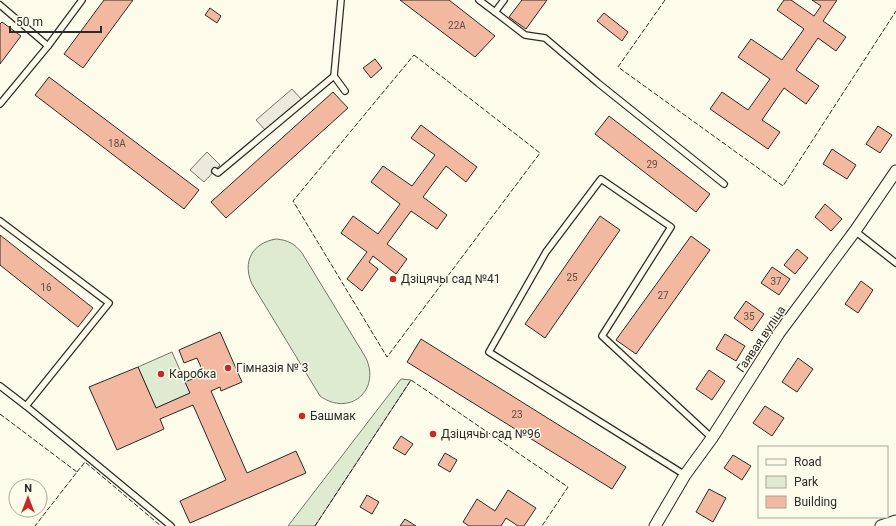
<svg xmlns="http://www.w3.org/2000/svg" width="896" height="526" font-family="Roboto,sans-serif">
  <style>
    .green { fill: #deebd1; stroke: #74746e }
    .parking { fill: #eceadb; stroke: #74746e }
    .building { fill: #f2b8a0; stroke: #2b2b2b }
    .lines { fill: none; stroke-linecap: round; stroke-linejoin: round }
    .lane-casing { stroke: #2b2b2b; stroke-width: 8 }
    .street-casing { stroke: #2b2b2b; stroke-width: 13 }
    .lane { stroke: #fdfbea; stroke-width: 5.5 }
    .street { stroke: #fdfbea; stroke-width: 11 }
    .fence { stroke: #2b2b2b; stroke-width: 1; stroke-dasharray: 5 2; stroke-linecap: butt }
    .poi-dot { fill: #c62828; stroke: #fdfbea; stroke-width: 1.5 }
    .labels { text-anchor: middle; dominant-baseline: central; stroke-width: 3; stroke-linejoin: round; paint-order: stroke }
    .number-label { font-size: 10px; fill: #5d4e48 }
    .poi-label { font-size: 12px; fill: #2b2b2b; stroke: #fdfbea; text-anchor: start }
    .street-label { font-size: 12px; fill: #2b2b2b; stroke: #fdfbea }
  </style>
  <rect width="100%" height="100%" fill="#fdfbea"/>
  <g class="green">
    <path d="M276,239c12,1 19,5 26,14l64,105c15,33 -17,59 -46,38l-68,-112c-10,-22 0,-41 24,-45z"/>
    <path d="M172,352l18,41 -34,15 -18,-41z"/>
    <path d="M401,379l10,1 -96,146h-27z"/>
  </g>
  <g class="parking">
    <path d="M292,89l11,12 -36,31 -11,-12z"/>
    <path d="M207,152l13,13 -16,17 -14,-12z"/>
  </g>
  <g class="building">
    <path d="M104,0h29l-50,68 -19,-14z"/>
    <path d="M400,0h49l46,36 -20,21z"/>
    <path d="M522,0h25l-21,29 -17,-12z"/>
    <path d="M784,0h7l23,16 7,-10 -9,-6h25l-14,21 23,16 -10,14 -18,-13 -22,32 23,16 -13,18 -22,-16 -22,32 18,12 -12,17 -58,-40 12,-17 26,18 22,-31 -32,-22 13,-18 31,21 22,-31 -27,-19z"/>
    <path d="M210,8l11,8 -4,7 -12,-8z"/>
    <path d="M604,13l24,19 -6,9 -25,-20z"/>
    <path d="M2,22l19,14 -21,28v-40z"/>
    <path d="M375,59l7,9 -11,10 -8,-10z"/>
    <path d="M49,77l150,113 -15,19 -149,-114z"/>
    <path d="M333,92l15,16 -122,110 -15,-16z"/>
    <path d="M609,116l101,78 -14,18 -101,-78z"/>
    <path d="M421,125l56,42 -11,15 -20,-16 -23,31 24,18 -10,14 -26,-18 -24,33 20,15 -11,15 -23,-18 -4,6 9,7 -16,22 -15,-12 20,-27 -26,-19 12,-17 25,18 22,-30 -29,-22 12,-16 29,20 23,-31 -24,-17z"/>
    <path d="M878,126l14,9 -12,18 -14,-9z"/>
    <path d="M832,149l24,16 -9,14 -24,-15z"/>
    <path d="M825,204l17,15 -11,12 -16,-14z"/>
    <path d="M600,216l20,14 -75,108 -20,-14z"/>
    <path d="M0,235l93,73 -15,19 -78,-62z"/>
    <path d="M691,236l19,14 -74,104 -20,-14z"/>
    <path d="M797,249l11,9 -13,16 -11,-9z"/>
    <path d="M772,267l18,12 -11,16 -18,-12z"/>
    <path d="M861,281l12,9 -15,23 -13,-9z"/>
    <path d="M746,301l18,13 -12,17 -18,-13z"/>
    <path d="M220,332l22,50 -21,9 -1,-4 -9,4 36,82 49,-22 10,22 -116,50 -10,-22 46,-21 -33,-75 -33,14 4,10 -47,21 -28,-63 49,-20 18,41 34,-15 -5,-11 19,-8 -7,-16 -13,5 -5,-13z"/>
    <path d="M725,334l20,12 -9,15 -20,-12z"/>
    <path d="M421,339l205,128 -14,22 -205,-127z"/>
    <path d="M798,358l15,11 -16,23 -15,-10z"/>
    <path d="M709,370l16,11 -13,19 -16,-11z"/>
    <path d="M765,406l19,12 -12,18 -19,-13z"/>
    <path d="M401,436l12,8 -8,11 -12,-7z"/>
    <path d="M445,453l12,7 -7,12 -12,-7z"/>
    <path d="M733,455l18,11 -9,14 -18,-12z"/>
    <path d="M709,489l17,9 -13,24 -17,-10z"/>
    <path d="M508,490l28,18 -12,18h-6l-12,-8 -5,8h-32l-6,-4 14,-23 18,12z"/>
    <path d="M367,495l12,7 -7,12 -12,-7z"/>
    <path d="M405,519l11,7h-16z"/>
  </g>
  <g class="lines">
    <defs>
      <g id="lane">
        <path d="M341,0l-7,76 11,15"/>
        <path d="M479,0l16,12 9,-12"/>
        <path d="M0,5l48,41"/>
        <path d="M495,12l30,23 20,3 53,45 126,101"/>
        <path d="M0,104l48,-58 34,-46"/>
        <path d="M215,171l3,2 116,-97"/>
        <path d="M0,221l109,82 -83,103"/>
        <path d="M855,231l41,32"/>
        <path d="M0,386l26,20 145,120"/>
        <path d="M685,475l-196,-123 57,-100 55,-73 70,48 -69,109 110,102"/>
      </g>
      <g id="street">
        <path d="M655,526l30,-51 27,-37 67,-105 76,-102 41,-60"/>
        <path d="M881,526l15,-5"/>
      </g>
    </defs>
    <use href="#lane" class="lane-casing"/>
    <use href="#street" class="street-casing"/>
    <use href="#lane" class="lane"/>
    <use href="#street" class="street"/>
    <g class="fence">
      <path d="M665,0l-47,67 165,119 113,-175"/>
      <path d="M414,55l126,98 -153,204 -94,-156z"/>
      <path d="M0,414l77,58 -42,54"/>
      <path d="M77,472l8,-10 76,64"/>
      <path d="M315,526l96,-146 157,107 -26,39"/>
    </g>
  </g>
  <g class="poi-dot">
    <circle cx="393" cy="279" r="4"/>
    <circle cx="228" cy="368" r="4"/>
    <circle cx="161" cy="374" r="4"/>
    <circle cx="302" cy="416" r="4"/>
    <circle cx="433" cy="434" r="4"/>
  </g>
  <g class="labels">
    <g class="number-label">
      <text x="457" y="25">22А</text>
      <text x="117" y="143">18А</text>
      <text x="652" y="164">29</text>
      <text x="572" y="277">25</text>
      <text x="776" y="281">37</text>
      <text x="46" y="287">16</text>
      <text x="663" y="295">27</text>
      <text x="749" y="316">35</text>
      <text x="517" y="414">23</text>
    </g>
    <g class="poi-label">
      <text x="401" y="279">Дзіцячы сад №41</text>
      <text x="236" y="368">Гімназія № 3</text>
      <text x="169" y="374">Каробка</text>
      <text x="310" y="416">Башмак</text>
      <text x="441" y="434">Дзіцячы сад №96</text>
    </g>
    <g class="street-label">
      <text transform="translate(761 339) rotate(-56)">Гаявая вуліца</text>
    </g>
  </g>
  <rect x="758" y="446" width="130" height="72" fill="#fdfbea" stroke="#a9a89e"/>
  <rect x="766" y="459" width="20" height="6" fill="#fdfbea" stroke="#a9a89e"/>
  <text x="794" y="466" font-size="12" fill="#2b2b2b">Road</text>
  <rect x="766" y="476" width="20" height="12" fill="#deebd1" stroke="#a9a89e"/>
  <text x="794" y="486" font-size="12" fill="#2b2b2b">Park</text>
  <rect x="766" y="496" width="20" height="12" fill="#f2b8a0" stroke="#a9a89e"/>
  <text x="794" y="506" font-size="12" fill="#2b2b2b">Building</text>
  <g transform="translate(28 498)"><circle r="19" fill="#fdfbea" stroke="#a9a89e"/>
  <path d="M0-3L7 15L0 10L-7 15Z" fill="#c62828"/>
  <text y="-6" font-size="11" font-weight="bold" text-anchor="middle" fill="#2b2b2b">N</text>
  </g>
  <path d="M10 26v6h91v-6" fill="none" stroke="#2b2b2b" stroke-width="2"/>
  <text x="16" y="26" font-size="12" fill="#2b2b2b" stroke="#fdfbea" stroke-width="3" paint-order="stroke">50 m</text>
</svg>
